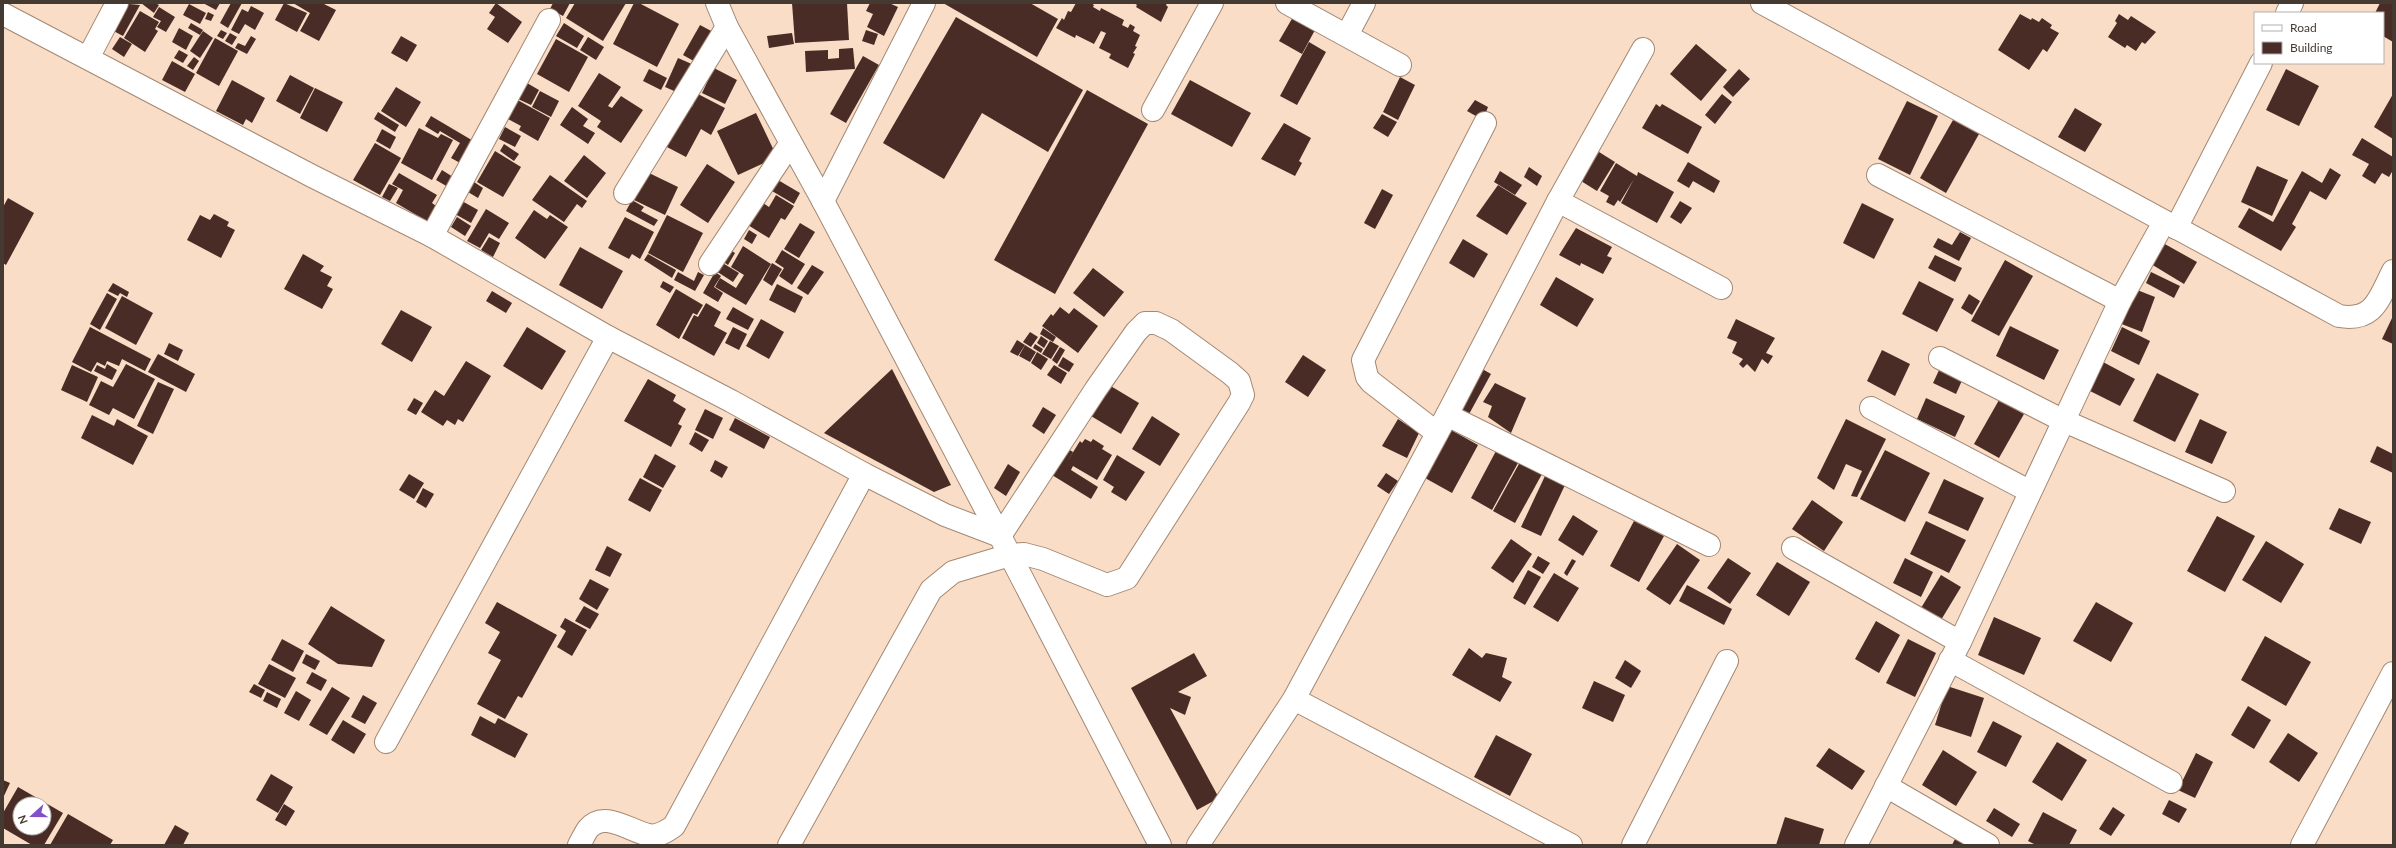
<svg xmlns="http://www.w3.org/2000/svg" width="2396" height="848" font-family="Lato,sans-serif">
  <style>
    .building { fill: #492c25; fill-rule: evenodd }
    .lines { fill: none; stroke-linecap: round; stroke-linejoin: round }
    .minor-casing { stroke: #a38873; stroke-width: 24 }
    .minor { stroke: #fff; stroke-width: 22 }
  </style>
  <rect width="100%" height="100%" fill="#faddc6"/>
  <g class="building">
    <path d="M118,3l22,2 -17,31 -17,-9z"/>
    <path d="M141,3h14l4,2 -5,8z"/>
    <path d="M203,3h17l-4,7z"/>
    <path d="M231,3h11l-14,25 -8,-5z"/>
    <path d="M284,3l23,10 -10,19 -22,-12z"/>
    <path d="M293,3h29l14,7 -17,31 -19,-10 10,-18z"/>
    <path d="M496,3l26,19 -14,21 -21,-14 8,-12 -6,-4z"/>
    <path d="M553,3h17l-7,13 -13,-7z"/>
    <path d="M575,3h51l-23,38 -37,-23z"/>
    <path d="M634,3h5l40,21 -22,43 -44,-23z"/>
    <path d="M792,3h55l2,37 -54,3z"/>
    <path d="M870,3h19l9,4 -14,29 -17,-9 6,-13 -7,-3z"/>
    <path d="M943,3h87l28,16 -21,38z"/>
    <path d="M1076,3h15l3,2 -1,2 7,4 1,-3 23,12 -2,5 6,3 2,-4 5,3 -2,4 7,4 -5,11 2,1 -4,6 2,1 -7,14 -19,-10 2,-4 -12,-6 7,-15 -5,-2 -7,13 -18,-9 -1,3 -19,-10 6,-10 2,2 4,-9 3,1z"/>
    <path d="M1134,3h33l-1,2 2,2 -7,15 -25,-15 1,-2z"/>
    <path d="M2380,3h13v39l-10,-6v-23h-8z"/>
    <path d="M189,4l17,9 -6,11 -17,-9z"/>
    <path d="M251,6l13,7 -9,17 -10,-6 -6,10 -8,-4 11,-21 6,3z"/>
    <path d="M159,7l16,10 -9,15 -9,-5 4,-6 -8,-4z"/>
    <path d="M140,11l19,11 -4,7 3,2 -13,21 -21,-14z"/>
    <path d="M208,12l6,3 -3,6 -6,-2z"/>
    <path d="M2020,14l11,6 1,-2 7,4 3,-4 10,7 -2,3 9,5 -12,19 -4,-3 -14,21 -31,-20z"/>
    <path d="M2119,14l9,6 3,-4 25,16 -11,12 -3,-2 -6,9 -9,-6 -2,3 -17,-11 9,-14 -2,-2z"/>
    <path d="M956,17l127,73 -35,62 -66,-39 -38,66 -61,-36z"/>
    <path d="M1293,17l22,13 -13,24 -23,-13z"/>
    <path d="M191,23l12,7 -3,5 -12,-7z"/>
    <path d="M564,23l20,13 -7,12 -21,-12z"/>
    <path d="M700,25l15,8 -16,31 -16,-9z"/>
    <path d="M179,28l14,8 -7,14 -14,-8z"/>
    <path d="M221,30l6,3 -4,6 -6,-3z"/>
    <path d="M866,30l12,4 -4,11 -12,-4z"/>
    <path d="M203,31l10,7 -13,20 -10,-7z"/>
    <path d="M230,33l7,4 -5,8 -7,-4z"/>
    <path d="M792,33l2,11 -25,4 -2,-12z"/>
    <path d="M251,36l5,3 -9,15 -12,-6 3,-5 7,3z"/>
    <path d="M401,36l16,9 -10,17 -16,-9z"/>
    <path d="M120,37l12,7 -8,13 -12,-8z"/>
    <path d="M588,37l16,10 -8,13 -16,-10z"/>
    <path d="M215,38l23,13 -19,35 -23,-13z"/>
    <path d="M556,39l32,18 -19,35 -32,-18z"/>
    <path d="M1309,42l17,10 -29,53 -17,-9z"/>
    <path d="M1696,44l31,26 -26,31 -31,-27z"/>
    <path d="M853,48l2,21 -49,3 -1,-21 23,-1v9l11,-1v-9z"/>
    <path d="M179,50l9,5 -5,8 -9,-5z"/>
    <path d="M863,56l16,9 -33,58 -16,-9z"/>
    <path d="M194,57l5,4 -6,9 -6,-4z"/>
    <path d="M678,58l16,7 -13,29 -16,-7z"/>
    <path d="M172,61l23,13 -10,18 -23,-12z"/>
    <path d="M714,68l23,12 -12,24 -23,-11z"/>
    <path d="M649,69l18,9 -6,12 -18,-9z"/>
    <path d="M1739,69l11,10 -17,18 -10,-10z"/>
    <path d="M2286,69l33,17 -20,40 -33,-16z"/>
    <path d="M599,73l22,14 -13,19 4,2 9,-12 22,14 -22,33 -24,-16 4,-6 -23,-15z"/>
    <path d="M290,75l24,13 -14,26 -24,-13z"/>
    <path d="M1400,77l15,8 -17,35 -15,-8z"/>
    <path d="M232,80l33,18 -13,25 -6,-4 -3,6 -27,-14z"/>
    <path d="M1190,80l61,33 -19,34 -61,-33z"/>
    <path d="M527,83l12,7 -8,15 -13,-6z"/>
    <path d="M396,87l25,15 -15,25 -25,-16z"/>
    <path d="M315,88l28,14 -16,30 -27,-14z"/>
    <path d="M1087,90l61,34 -93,170 -61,-34z"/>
    <path d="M540,91l19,10 -8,16 -19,-10z"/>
    <path d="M698,94l27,14 -14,27 -10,-6 -15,28 -21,-11 22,-42 5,3z"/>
    <path d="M1722,94l10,8 -17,22 -10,-9z"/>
    <path d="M2393,94v45l-19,-12z"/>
    <path d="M514,98l36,20 -12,23 -19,-11 2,-4 -17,-9z"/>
    <path d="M1475,100l13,7 -5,13 -16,-9z"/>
    <path d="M1907,101l31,15 -28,59 -32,-16z"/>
    <path d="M1656,104l4,3 2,-3 40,23 -14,27 -46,-26z"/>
    <path d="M572,107l16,12 -5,7 12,7 -7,11 -28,-19z"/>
    <path d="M2075,108l27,16 -17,28 -27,-15z"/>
    <path d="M378,112l21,13 -4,7 -21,-13z"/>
    <path d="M756,113l21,44 -39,18 -21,-44z"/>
    <path d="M1382,114l15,8 -9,15 -15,-9z"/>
    <path d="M431,116l44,26 -13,22 -11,-6 9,-15 -20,-12 -2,3 -13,-8z"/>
    <path d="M1953,120l26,14 -33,59 -26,-15z"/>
    <path d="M1284,123l27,15 -12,23 3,2 -7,13 -34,-17z"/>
    <path d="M505,127l16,9 -6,11 -16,-8z"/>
    <path d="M419,128l19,10 3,-4 12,6 -21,40 -31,-17z"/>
    <path d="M382,129l14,8 -6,12 -14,-8z"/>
    <path d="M2362,138l31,19v13l-4,7 -7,-4 -7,11 -13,-8 7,-12 -17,-9z"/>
    <path d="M375,143l26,15 -21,37 -27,-15z"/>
    <path d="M504,144l15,10 -5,7 -14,-10z"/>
    <path d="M495,151l26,16 -18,30 -26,-15z"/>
    <path d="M1599,152l16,10 -18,29 -16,-10z"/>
    <path d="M584,155l22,18 -19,25 -23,-17z"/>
    <path d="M1688,162l32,19 -6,12 -21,-12 -4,7 -12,-7z"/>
    <path d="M1616,163l21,13 1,-4 36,20 -17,31 -36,-20 13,-24 -14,23 -2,-2 -4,6 -8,-4 3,-6 -9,-5z"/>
    <path d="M707,164l28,18 -27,41 -28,-18z"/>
    <path d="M2257,166l31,14 -16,36 -31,-14z"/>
    <path d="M1529,167l13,9 -5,10 -13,-9z"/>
    <path d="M2330,168l11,7 -15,25 -16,-9 -18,33 4,3 -15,24 -43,-24 11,-19 24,14 29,-51 20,12z"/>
    <path d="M442,170l11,7 -5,10 -12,-7z"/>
    <path d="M1500,171l22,14 -7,10 -21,-13z"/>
    <path d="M647,172l31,15 -13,28 -31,-15z"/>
    <path d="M399,173l38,22 -5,8 7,5 -9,15 -34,-20 7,-13 -11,-6z"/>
    <path d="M550,175l37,26 -5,7 -5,-4 -13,18 -32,-22z"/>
    <path d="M778,180l22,13 -6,11 -22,-13z"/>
    <path d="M474,182l9,6 -5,10 -10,-6z"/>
    <path d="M389,184l9,4 -8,13 -8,-4z"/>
    <path d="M1498,185l29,18 -20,32 -31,-19z"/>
    <path d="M1382,189l11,6 -18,34 -11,-6z"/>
    <path d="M776,195l18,11 -9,14 -4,-2 -12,20 -26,-16 14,-23 12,8z"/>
    <path d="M8,198l26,15 -28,52 -3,-2v-56z"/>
    <path d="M632,200l12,7 -3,4 17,9 -4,6 -28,-15z"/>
    <path d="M462,201l16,9 -7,13 -16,-9z"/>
    <path d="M1680,201l12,7 -11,16 -11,-7z"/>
    <path d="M1862,203l32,16 -20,40 -31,-16z"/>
    <path d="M486,209l23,14 -10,16 -10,-6 -9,15 -13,-7z"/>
    <path d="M534,210l13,9 3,-4 18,12 -23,32 -30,-21z"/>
    <path d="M214,214l15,8 -2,4 8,4 -14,28 -34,-18 13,-25 10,5z"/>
    <path d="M667,215l36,18 -20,39 -35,-19z"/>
    <path d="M457,217l14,9 -6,10 -14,-9z"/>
    <path d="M625,217l29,15 -14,27 -8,-5 -3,5 -21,-11z"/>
    <path d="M800,223l15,9 -16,26 -15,-9z"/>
    <path d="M1576,228l36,19 -5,9 5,2 -9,16 -22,-11 -1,3 -21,-11z"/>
    <path d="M749,230l8,5 -5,9 -8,-5z"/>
    <path d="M1960,232l11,6 -12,23 -26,-14 5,-9 14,7z"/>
    <path d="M489,237l11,6 -7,14 -12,-7z"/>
    <path d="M1463,239l25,15 -14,24 -25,-15z"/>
    <path d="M2163,243l34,19 -13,22 -33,-20z"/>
    <path d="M743,246l28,18 -25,41 -31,-18 5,-9 16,10 8,-13 -13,-8z"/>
    <path d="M580,247l43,24 -21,38 -43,-24z"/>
    <path d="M729,249l6,4 -7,12 -6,-4z"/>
    <path d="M782,250l23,14 -13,21 -13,-9 5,-8 -9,-6z"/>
    <path d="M303,254l21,12 -4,5 12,6 -5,9 6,3 -11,20 -38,-20z"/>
    <path d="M648,254l28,16 -4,8 -28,-18z"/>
    <path d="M1935,255l27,13 -7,14 -27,-14z"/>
    <path d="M2005,260l28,16 -34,60 -28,-15z"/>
    <path d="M721,262l18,11 -6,9 -17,-11z"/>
    <path d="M772,263l10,6 -10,17 -9,-6z"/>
    <path d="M812,265l12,7 -16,23 -11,-7z"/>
    <path d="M1093,268l31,24 -20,25 -31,-24z"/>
    <path d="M678,272l16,9 4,-9 6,3 -9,16 -21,-11z"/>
    <path d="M715,272l6,4 -7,11 9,6 -5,9 -15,-9z"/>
    <path d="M2151,272l29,14 -6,12 -28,-15z"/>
    <path d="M1556,277l38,22 -17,28 -37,-22z"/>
    <path d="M663,281l11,6 -4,6 -10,-6z"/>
    <path d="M1919,281l35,18 -17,33 -35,-18z"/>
    <path d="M113,283l16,9 -2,5 -7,-4 -2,3 -10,-5z"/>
    <path d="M777,284l26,13 -8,16 -26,-13z"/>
    <path d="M2132,288l23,9 -13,35 -23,-9z"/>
    <path d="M676,289l27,16 -6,10 -4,-2 -14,26 -23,-14z"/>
    <path d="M492,291l20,12 -6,10 -20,-12z"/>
    <path d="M107,293l10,6 -17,31 -10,-6z"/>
    <path d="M1969,294l11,7 -8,14 -11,-7z"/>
    <path d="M122,296l31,17 -17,32 -31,-17z"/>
    <path d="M706,303l15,9 -7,14 13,7 -13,23 -32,-18 12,-23 4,2z"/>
    <path d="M733,307l21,12 -6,11 -22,-11z"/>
    <path d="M1060,307l9,7 5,-6 24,18 -20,27 -36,-27 9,-12 2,2z"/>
    <path d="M401,310l31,17 -20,35 -31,-18z"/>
    <path d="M2393,316v28l-11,-5z"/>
    <path d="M761,319l23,13 -15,27 -23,-13z"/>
    <path d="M1736,319l39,19 -9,15 7,3 -5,8 -6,-5 -7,13 -8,-8 -4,4 -4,-4 4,-5 -11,-6 5,-11 -10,-4z"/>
    <path d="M2010,326l49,24 -15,30 -48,-24z"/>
    <path d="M90,327l61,32 -6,12 -23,-12 -3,7 -12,-5 -2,5 -8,-4 -6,10 -19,-10z"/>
    <path d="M527,327l39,24 -24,39 -39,-24z"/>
    <path d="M733,327l14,7 -8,16 -14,-7z"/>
    <path d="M2122,327l28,14 -11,24 -28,-14z"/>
    <path d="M1043,328l13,9 -3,5 -13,-8z"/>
    <path d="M1030,332l8,5 -7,10 -8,-5z"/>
    <path d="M1041,336l7,5 -4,7 -7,-5z"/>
    <path d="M1017,340l8,5 -7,11 -8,-4z"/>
    <path d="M1050,341l9,5 -8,13 -9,-5z"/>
    <path d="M169,343l14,7 -5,11 -14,-7z"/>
    <path d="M1035,344l8,5 -2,4 -8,-5z"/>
    <path d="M1025,345l11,7 -6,10 -11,-6z"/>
    <path d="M1060,347l5,3 -8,14 -5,-4z"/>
    <path d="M1882,350l28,14 -15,32 -28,-15z"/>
    <path d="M1037,352l11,7 -7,11 -10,-7z"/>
    <path d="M158,354l37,20 -9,18 -38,-20z"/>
    <path d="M1303,355l23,15 -18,27 -23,-15z"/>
    <path d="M1063,357l11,7 -5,8 -11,-6z"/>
    <path d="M466,361l25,15 -28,46 -5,-3 -3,6 -8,-5 -4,6 -22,-14 14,-22 9,6z"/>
    <path d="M2103,362l32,17 -15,27 -32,-16z"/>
    <path d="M107,364l10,6 -5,10 -18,-9 3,-6 8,4z"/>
    <path d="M126,364l29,15 -21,40 -21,-11 -4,7 -20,-10 12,-24 12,6z"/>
    <path d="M72,365l26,12 -11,25 -26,-12z"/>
    <path d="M1054,365l13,8 -6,11 -14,-9z"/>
    <path d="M1477,366l14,8 -23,42 -13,-7z"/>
    <path d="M1941,366l23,10 -8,18 -23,-11z"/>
    <path d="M892,369l59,116 -17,7 -110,-59z"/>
    <path d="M2157,373l42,21 -24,48 -42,-21z"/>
    <path d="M648,379l28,16 -3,6 13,8 -8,15 4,2 -11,21 -47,-26z"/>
    <path d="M158,382l16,7 -21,45 -16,-8z"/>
    <path d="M1495,383l31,15 -15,35 -23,-16 4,-11 -9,-4z"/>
    <path d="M1109,385l30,18 -18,31 -30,-18z"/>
    <path d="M414,398l9,5 -7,12 -9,-5z"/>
    <path d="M1926,398l39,18 -10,21 -38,-18z"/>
    <path d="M1999,400l25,14 -25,44 -25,-14z"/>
    <path d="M1043,407l13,8 -12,19 -12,-8z"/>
    <path d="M705,409l18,9 -10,21 -18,-9z"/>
    <path d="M92,415l22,11 3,-7 31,17 -15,29 -52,-27z"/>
    <path d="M1152,416l28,18 -20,32 -28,-17z"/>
    <path d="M735,418l35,19 -6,12 -35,-19z"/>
    <path d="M1398,419l21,14 -12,25 -25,-12z"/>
    <path d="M1846,419l40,20 -29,58 -6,-1 11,-25 -16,-7 -12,26 -17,-12z"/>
    <path d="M2200,419l27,13 -15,32 -27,-12z"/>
    <path d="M1451,430l27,15 -26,48 -27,-15z"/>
    <path d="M695,432l14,8 -7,12 -13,-8z"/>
    <path d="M1085,439l6,3 2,-3 11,7 -2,3 10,6 -15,25 -24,-14 -2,4 27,17 -7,12 -39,-24 16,-26 5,3 -6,10 13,-21 2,2z"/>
    <path d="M2377,446l16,8v19l-23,-11z"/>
    <path d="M1885,450l45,23 -25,49 -45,-23z"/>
    <path d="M1496,451l22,12 -26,47 -21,-12z"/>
    <path d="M655,454l21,12 -13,22 -20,-11z"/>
    <path d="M1117,455l28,17 -19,29 -15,-9 3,-5 -11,-7z"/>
    <path d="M715,460l13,7 -6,11 -12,-7z"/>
    <path d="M1520,462l22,12 -27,49 -22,-12z"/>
    <path d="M1008,464l12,8 -14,24 -12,-8z"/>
    <path d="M1386,473l12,8 -9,13 -12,-8z"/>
    <path d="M409,474l15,9 -10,16 -15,-9z"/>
    <path d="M1545,476l20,9 -24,51 -20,-9z"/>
    <path d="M640,478l22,12 -12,22 -22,-12z"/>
    <path d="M1944,479l40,19 -16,33 -40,-18z"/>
    <path d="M423,488l11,6 -8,14 -10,-6z"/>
    <path d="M1812,500l31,22 -19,29 -32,-22z"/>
    <path d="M2339,508l32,14 -10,22 -32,-15z"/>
    <path d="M1573,515l25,16 -15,25 -25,-16z"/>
    <path d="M2217,516l38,20 -30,56 -38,-21z"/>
    <path d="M1634,521l30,15 -25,46 -29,-16z"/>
    <path d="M1926,521l40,19 -17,33 -39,-19z"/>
    <path d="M1511,539l21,15 -19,29 -22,-15z"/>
    <path d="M2266,541l38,23 -23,39 -39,-23z"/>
    <path d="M1677,544l23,16 -30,45 -24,-16z"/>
    <path d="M607,546l15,8 -12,23 -15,-7z"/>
    <path d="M1538,556l12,7 -7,11 -11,-7z"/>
    <path d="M1728,558l23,15 -21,31 -23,-16z"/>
    <path d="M1905,558l28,14 -12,25 -28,-14z"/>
    <path d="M1572,559l4,2 -9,15 -3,-3z"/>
    <path d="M1777,562l33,20 -21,34 -33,-21z"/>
    <path d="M1528,570l13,7 -16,28 -12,-7z"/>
    <path d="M1554,573l25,15 -21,34 -25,-15z"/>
    <path d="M1941,575l20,12 -20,33 -20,-12z"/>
    <path d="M590,579l19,10 -12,21 -18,-11z"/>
    <path d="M1687,585l45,24 -8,16 -45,-24z"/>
    <path d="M497,602l60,33 -35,63 -4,-2 -13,23 -28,-15 24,-44 -13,-7 12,-21 -15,-9z"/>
    <path d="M2096,602l37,21 -22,39 -38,-21z"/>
    <path d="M331,606l54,34 -13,27 -34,-3 -30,-20z"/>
    <path d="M584,606l15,8 -9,15 -15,-8z"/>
    <path d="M1994,617l47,21 -17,37 -46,-20z"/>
    <path d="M565,618l22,12 -15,26 -15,-9 9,-16 -6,-4z"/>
    <path d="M1876,621l24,14 -21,38 -24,-14z"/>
    <path d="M2265,636l46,26 -25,44 -45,-26z"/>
    <path d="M282,639l22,12 -11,21 -22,-12z"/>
    <path d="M1908,639l28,14 -21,44 -29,-14z"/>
    <path d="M1469,648l13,10 4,-5 21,5 -5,19 10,5 -12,20 -48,-27z"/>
    <path d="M1194,653l13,23 -29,16 13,5 -6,18 -15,-7 49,90 -22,12 -66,-122z"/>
    <path d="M306,654l14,7 -5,9 -13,-7z"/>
    <path d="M1625,660l16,11 -10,17 -16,-10z"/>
    <path d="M269,664l27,14 -11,20 -27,-14z"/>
    <path d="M312,672l15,8 -6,11 -15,-8z"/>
    <path d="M1594,681l31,14 -12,27 -31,-14z"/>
    <path d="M254,684l11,6 -4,8 -12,-6z"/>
    <path d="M1947,686l37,12 -13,39 -36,-12z"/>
    <path d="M332,687l18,11 -23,37 -18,-10z"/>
    <path d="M296,691l15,9 -12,21 -15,-8z"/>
    <path d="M267,692l14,7 -4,9 -14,-7z"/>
    <path d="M363,695l14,8 -12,21 -14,-7z"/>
    <path d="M2248,706l23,14 -17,29 -23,-14z"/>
    <path d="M480,716l15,8 3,-6 30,16 -13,24 -44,-23z"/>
    <path d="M343,720l23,14 -12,20 -23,-14z"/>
    <path d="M1993,721l29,15 -16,31 -29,-15z"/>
    <path d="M2288,733l30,20 -19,29 -30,-20z"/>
    <path d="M1496,735l36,19 -22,42 -36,-19z"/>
    <path d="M2057,742l30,18 -25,41 -30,-19z"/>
    <path d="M1829,748l36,23 -13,19 -36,-24z"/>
    <path d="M1943,750l34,22 -21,34 -34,-21z"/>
    <path d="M2196,753l17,9 -18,36 -17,-8z"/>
    <path d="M271,774l22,13 -15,26 -22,-13z"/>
    <path d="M3,780l7,3 -7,15z"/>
    <path d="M18,787l45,26 -19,32h-12l-29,-17v-15zM20,804h24v24h-24z"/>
    <path d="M2169,800l18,9 -8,14 -17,-9z"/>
    <path d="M284,804l11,7 -9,15 -11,-6z"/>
    <path d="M2113,807l12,8 -14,21 -12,-7z"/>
    <path d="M1994,808l26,16 -8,13 -26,-16z"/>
    <path d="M2043,812l34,18 -8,15h-33l-8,-4z"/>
    <path d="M68,814l45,26 -3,5h-60z"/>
    <path d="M1785,817l39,12 -5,16h-43z"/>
    <path d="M175,825l14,8 -6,12h-19z"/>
    <path d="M1955,839l10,6h-13z"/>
  </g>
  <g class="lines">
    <defs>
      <g id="minor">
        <path d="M717,3l10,24 96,174 187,354 150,290"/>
        <path d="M1287,3l113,62"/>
        <path d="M1762,3l577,313c36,6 40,-18 54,-45"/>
        <path d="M2287,13l5,-10"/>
        <path d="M3,14l309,162 120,60 176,101 123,64 133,73 81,41 55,21 96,-147 40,-57 9,-9h11l15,7 59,43 9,8 4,14 -4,8 -112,175 -20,7 -64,-26 -19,-5 -14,1 -57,17 -22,18 -142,255"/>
        <path d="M1347,35l17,-32"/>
        <path d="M88,58l29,-55"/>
        <path d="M1153,110l59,-107"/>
        <path d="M1878,175l242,126"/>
        <path d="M625,193l102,-166"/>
        <path d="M823,201l101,-198"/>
        <path d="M1558,201l163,87"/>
        <path d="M2176,228l85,-165"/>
        <path d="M432,236l117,-216"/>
        <path d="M710,264l80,-120"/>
        <path d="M1940,358l122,62 162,71"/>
        <path d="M1871,408l158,83"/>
        <path d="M1447,415l262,130"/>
        <path d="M1437,433l-66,-51 -4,-5 -4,-17 122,-237"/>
        <path d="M1793,548l167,94"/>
        <path d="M1950,660l221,122"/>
        <path d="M1294,699l277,146"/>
        <path d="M386,742l222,-405"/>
        <path d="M1886,786l102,59"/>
        <path d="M579,845c3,-5 6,-12 9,-16 16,-20 43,3 61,6 9,2 18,-4 25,-9l190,-352"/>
        <path d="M1198,845l96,-146 153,-284 111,-214 85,-152"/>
        <path d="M1633,845l94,-184"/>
        <path d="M1856,845l104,-203 160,-341 44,-79"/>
        <path d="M2302,845l91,-172"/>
      </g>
    </defs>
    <use href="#minor" class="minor-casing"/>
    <use href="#minor" class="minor"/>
  </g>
  <rect width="2396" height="848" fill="none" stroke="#453a31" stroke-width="8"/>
  <rect x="2254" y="12" width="130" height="52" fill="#ffffff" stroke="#b5b0ad"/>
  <rect x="2262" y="25" width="20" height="6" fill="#ffffff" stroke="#b5b0ad"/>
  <text x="2290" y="32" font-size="12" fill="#453a31">Road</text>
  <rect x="2262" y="42" width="20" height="12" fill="#492c25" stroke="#b5b0ad"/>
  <text x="2290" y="52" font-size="12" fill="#453a31">Building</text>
  <g transform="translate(32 816) rotate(249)"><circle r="19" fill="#ffffff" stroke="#b5b0ad"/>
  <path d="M0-3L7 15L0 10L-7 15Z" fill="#8051ca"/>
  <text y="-6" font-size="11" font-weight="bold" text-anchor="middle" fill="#453a31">N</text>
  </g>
</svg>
